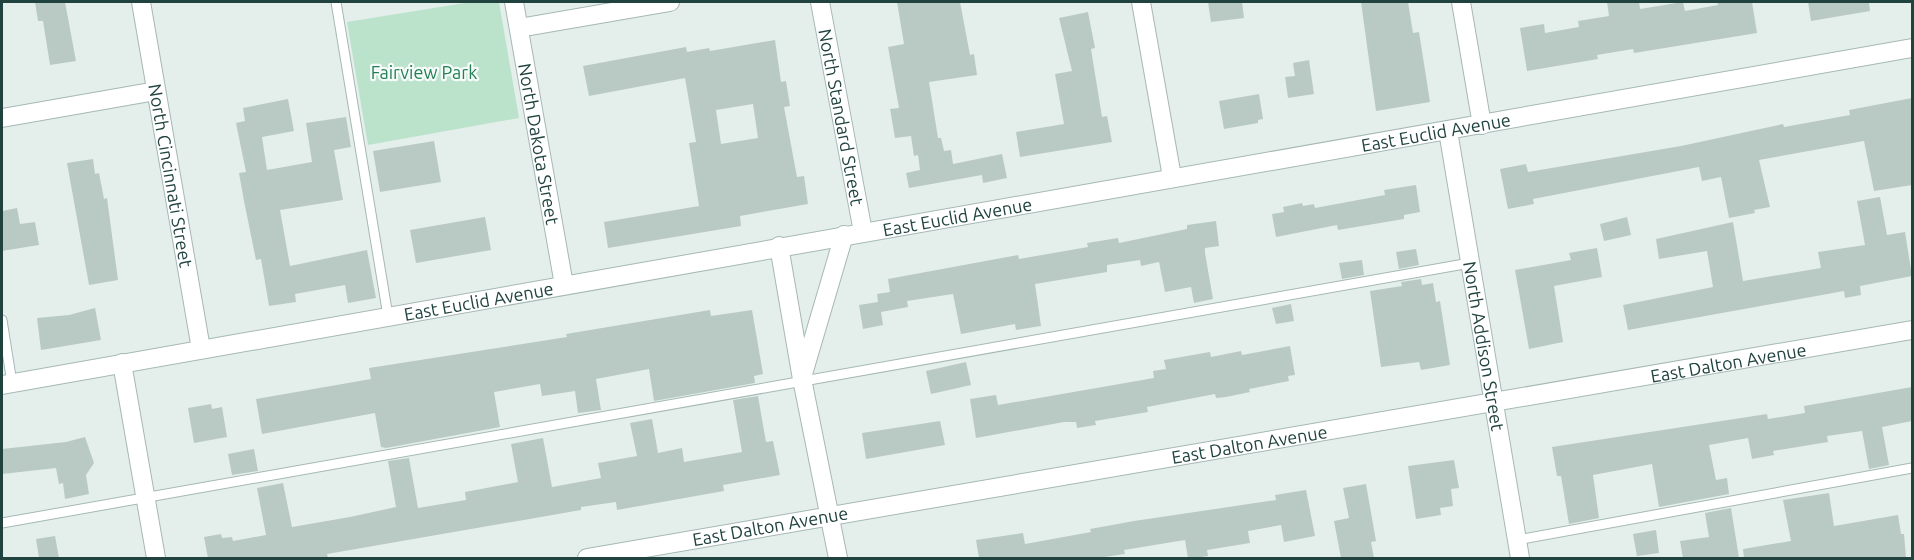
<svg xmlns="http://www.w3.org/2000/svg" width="1914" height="560" font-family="Ubuntu,sans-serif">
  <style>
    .green { fill: #bbe2cb }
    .building { fill: #b9cac5; fill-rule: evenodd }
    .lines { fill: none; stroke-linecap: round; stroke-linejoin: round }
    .lane-casing { stroke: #a6b8b5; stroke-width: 11 }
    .street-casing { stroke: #a6b8b5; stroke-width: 20 }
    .lane { stroke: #fff; stroke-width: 9 }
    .street { stroke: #fff; stroke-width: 18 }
    .labels { text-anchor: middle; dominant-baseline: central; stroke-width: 4.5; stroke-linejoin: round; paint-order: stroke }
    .park-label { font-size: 18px; fill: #268055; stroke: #f5fbf9 }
    .street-label { font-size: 18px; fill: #21433f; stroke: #f5fbf9 }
  </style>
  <rect width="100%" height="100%" fill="#e4efec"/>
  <path class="green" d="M471,2h28l20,116 -151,27 -21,-123z"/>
  <g class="building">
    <path d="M35,2h30l11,59 -26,4 -7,-44h-5z"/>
    <path d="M897,2h63l10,53 4,-1 3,21 -48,7 9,56h3l3,13 7,-1 2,14 49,-10 5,24 -24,5 -1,-8 -73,13 -3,-15 14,-3 -2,-15 -4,1 -3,-20 -16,2 -5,-29 9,-1 -11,-61 16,-3z"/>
    <path d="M1208,2h34l2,16 -33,4z"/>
    <path d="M1361,2h47l5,31 6,-1 11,70 -54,9z"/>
    <path d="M1607,2h32l1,7 43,-7 2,9 33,-6 -1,-3h35l5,31 -123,20 -1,-4 -36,6 1,4 -71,12 -7,-43 24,-4 1,9 34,-6 -1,-6 31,-5z"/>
    <path d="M1808,2h61l1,9 -59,10z"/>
    <path d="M1088,12l7,36 -4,1 11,68 5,-1 5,26 -92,15 -4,-25 48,-8 -9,-50 17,-3 -13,-53z"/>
    <path d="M775,40l6,42 5,-1 4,25 -6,1 13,70 7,-1 4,28 -68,12 1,10 -133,22 -4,-26 95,-16 -10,-63 7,-1 -11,-64 -96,18 -6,-30 103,-19 1,5 22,-4 1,3zM753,104l5,34 -37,6 -5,-34z"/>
    <path d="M1309,60l5,34 -26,4 -3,-21 10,-1 -2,-13z"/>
    <path d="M1259,94l4,25 -5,1v3l-34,6 -5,-28z"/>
    <path d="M1912,98v87l-38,6 -10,-50 -105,19 11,47 -16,3 1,3 -26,5 -8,-41 -19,4 -3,-14 -166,32 1,5 -26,5 -8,-40 26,-5 2,8 153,-26 102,-22 1,3 66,-12 -1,-5z"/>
    <path d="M288,99l6,32 -32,6 5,33 45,-8 -6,-39 40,-6 5,30 -17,3 9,50 -63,10 10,56 77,-16 9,48 -28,5 -3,-18 -50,9 1,8 -27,4 -8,-47 -5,1 -12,-59 -5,-28 7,-1 -10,-49 9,-2 -2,-13z"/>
    <path d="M434,141l7,41 -61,10 -7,-41z"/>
    <path d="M93,159l2,15 4,-1 5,26 3,-1 11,82 -29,5 -22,-122z"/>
    <path d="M1416,185l4,27 -16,3v4l-66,11 -1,-5 -61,12 -4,-23 12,-2 -1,-5 19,-4 1,3 11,-2 1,4 70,-13 -1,-5z"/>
    <path d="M1880,197l7,38 18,-3 7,44 -52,10 1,9 -16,3 -1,-7 -216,39 -5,-25 90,-18 -6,-36 -48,8 -3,-20 77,-17 10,59 78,-13 -3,-16 47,-7 -8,-44z"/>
    <path d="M17,208l3,16 15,-2 4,23 -37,6v-40z"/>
    <path d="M485,217l6,33 -75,13 -6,-33z"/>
    <path d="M1627,217l4,18 -27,6 -4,-17z"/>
    <path d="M1216,221l3,25 -14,2v5l8,46 -19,4 -3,-16 -26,5 -6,-30 -18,4 -1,-6 -33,5v7l-72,12 6,42 -25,4 -1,-6 -54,10 -8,-40 -46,7 1,6 -27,5 2,13 -20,4 -4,-24 19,-3 -1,-8 13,-2 -2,-13 130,-24 1,4 69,-12 -1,-4 31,-5 1,5 68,-14v-4z"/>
    <path d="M1597,248l5,29 -48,9 9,56 -34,7 -14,-79 56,-10 -2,-7z"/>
    <path d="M1416,249l3,16 -20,4 -3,-17z"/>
    <path d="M1362,260l2,15 -22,4 -3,-16z"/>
    <path d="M1421,279l1,6 11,-2 3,19 4,-1 10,64 -29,5 -2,-8 -38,5 -11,-76 32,-5 -1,-4z"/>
    <path d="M1291,304l3,17 -18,3 -4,-16z"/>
    <path d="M95,308l6,32 -60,10 -4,-32 32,-3z"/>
    <path d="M710,310l1,6 41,-6 11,64 -9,2 1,7 -101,18 -5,-32 -53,10 5,31 -23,3 -3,-22 -33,5 -2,-12 -46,8 6,35 -114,21 -5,-1 -6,-34 -113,21 -6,-35 115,-20 -2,-11 198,-31 -1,-3z"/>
    <path d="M1290,346l5,29 -7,1 1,5 -40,8 1,3 -24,5 -10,1 -1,-4 -68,13 1,5 -53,9 1,4 -19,3 -1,-6h-12l-88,16 -6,-39 26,-4 2,10 156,-27 -1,-7 13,-2 -2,-9 46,-8 1,5 30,-6 1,4z"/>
    <path d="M966,362l5,23 -40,9 -5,-23z"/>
    <path d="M1912,387v34l-30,6 7,38 -20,4 -7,-38 -35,5 1,6 -55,9 1,4 -22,4 -4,-21 -39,7 7,35 11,-2 2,16 -70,13 -7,-43 -59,11 6,43 -30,6 -8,-48h-4l-5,-29 215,-33 1,5 37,-6 -1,-7z"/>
    <path d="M758,396l8,46 7,-1 7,34 -57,10 1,6 -107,19 -1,-8 -35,5v3l-254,44 1,4h-120l-4,-21 17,-3 1,4 10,-1 1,4 33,-6 -9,-47 26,-5 9,44 58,-10 46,-10 -8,-46 21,-3 9,50 48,-8 -1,-8 53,-10 -7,-38 32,-6 9,49 49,-9 -3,-15 39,-7 -7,-33 22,-4 6,34 24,-5 2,14 58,-10 -9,-52z"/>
    <path d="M211,404l1,5 10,-2 5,30 -33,6 -6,-35z"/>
    <path d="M940,421l5,24 -79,14 -4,-26z"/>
    <path d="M85,437l9,26 -8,12 3,19 -24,5 -2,-16 -4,1 -3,-16 -54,6v-25l64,-7z"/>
    <path d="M254,449l4,22 -26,4 -4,-21z"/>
    <path d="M1454,460l5,28 -8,1 2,17 -13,2 1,7 -25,4 -8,-53z"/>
    <path d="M1366,484l10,57 -5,1 3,16h-33l-7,-37 15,-3 -6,-30z"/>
    <path d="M1306,490l9,46 -31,6 -3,-17 -33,6 2,12 -43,7 1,6 -14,2h-6l-3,-18 -61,10 1,4 -28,4h-118l-3,-18 47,-7 2,11 66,-12 -1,-3 44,-8 142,-21 -1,-5z"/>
    <path d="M1829,493l5,33 64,-11 3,19h3l2,24h-162l-1,-9 48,-8 -8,-41z"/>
    <path d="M1731,508l8,50h-56l-3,-17 29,-4 -4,-24z"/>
    <path d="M1656,530l3,23 -22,3 -4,-22z"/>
    <path d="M55,536l4,22h-20l-3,-19z"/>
  </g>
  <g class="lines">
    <defs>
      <g id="lane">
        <path d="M336,2l52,314"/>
        <path d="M2,320l10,63"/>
        <path d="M2,523l1468,-260"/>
        <path d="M1517,540l395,-72"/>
      </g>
      <g id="street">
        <path id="s1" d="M141,2l60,347"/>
        <path id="s2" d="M514,2l50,283"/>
        <path id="s3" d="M820,2l43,230"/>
        <path d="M1141,2l31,175"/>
        <path d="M1461,2l21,123"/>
        <path d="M519,28l151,-26"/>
        <path d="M2,118l154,-27"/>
        <path id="s4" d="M1448,131l72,427"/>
        <path d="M779,246l23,133 36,179"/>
        <path d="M122,363l34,195"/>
        <path d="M803,374l41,-139"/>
        <path id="s5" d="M2,385l1910,-337"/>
        <path id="s6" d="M587,558c441,-79 884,-149 1325,-228"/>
      </g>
    </defs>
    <use href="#lane" class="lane-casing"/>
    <use href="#street" class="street-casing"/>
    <use href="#lane" class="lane"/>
    <use href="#street" class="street"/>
  </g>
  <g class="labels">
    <g class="park-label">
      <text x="424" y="72">Fairview Park</text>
    </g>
    <g class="street-label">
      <text stroke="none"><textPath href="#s3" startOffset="117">North Standard Street</textPath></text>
      <text stroke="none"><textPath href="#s5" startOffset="1456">East Euclid Avenue</textPath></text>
      <text stroke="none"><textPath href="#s2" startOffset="144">North Dakota Street</textPath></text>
      <text stroke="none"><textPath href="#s1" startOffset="176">North Cincinnati Street</textPath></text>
      <text stroke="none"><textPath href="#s5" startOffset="970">East Euclid Avenue</textPath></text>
      <text stroke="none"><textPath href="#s5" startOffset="484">East Euclid Avenue</textPath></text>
      <text stroke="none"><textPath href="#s4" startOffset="218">North Addison Street</textPath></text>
      <text stroke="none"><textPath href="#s6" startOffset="1158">East Dalton Avenue</textPath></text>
      <text stroke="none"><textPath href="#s6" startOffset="672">East Dalton Avenue</textPath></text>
      <text stroke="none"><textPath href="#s6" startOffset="186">East Dalton Avenue</textPath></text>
    </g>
  </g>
  <rect width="1914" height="560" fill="none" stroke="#21433f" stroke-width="6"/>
</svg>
